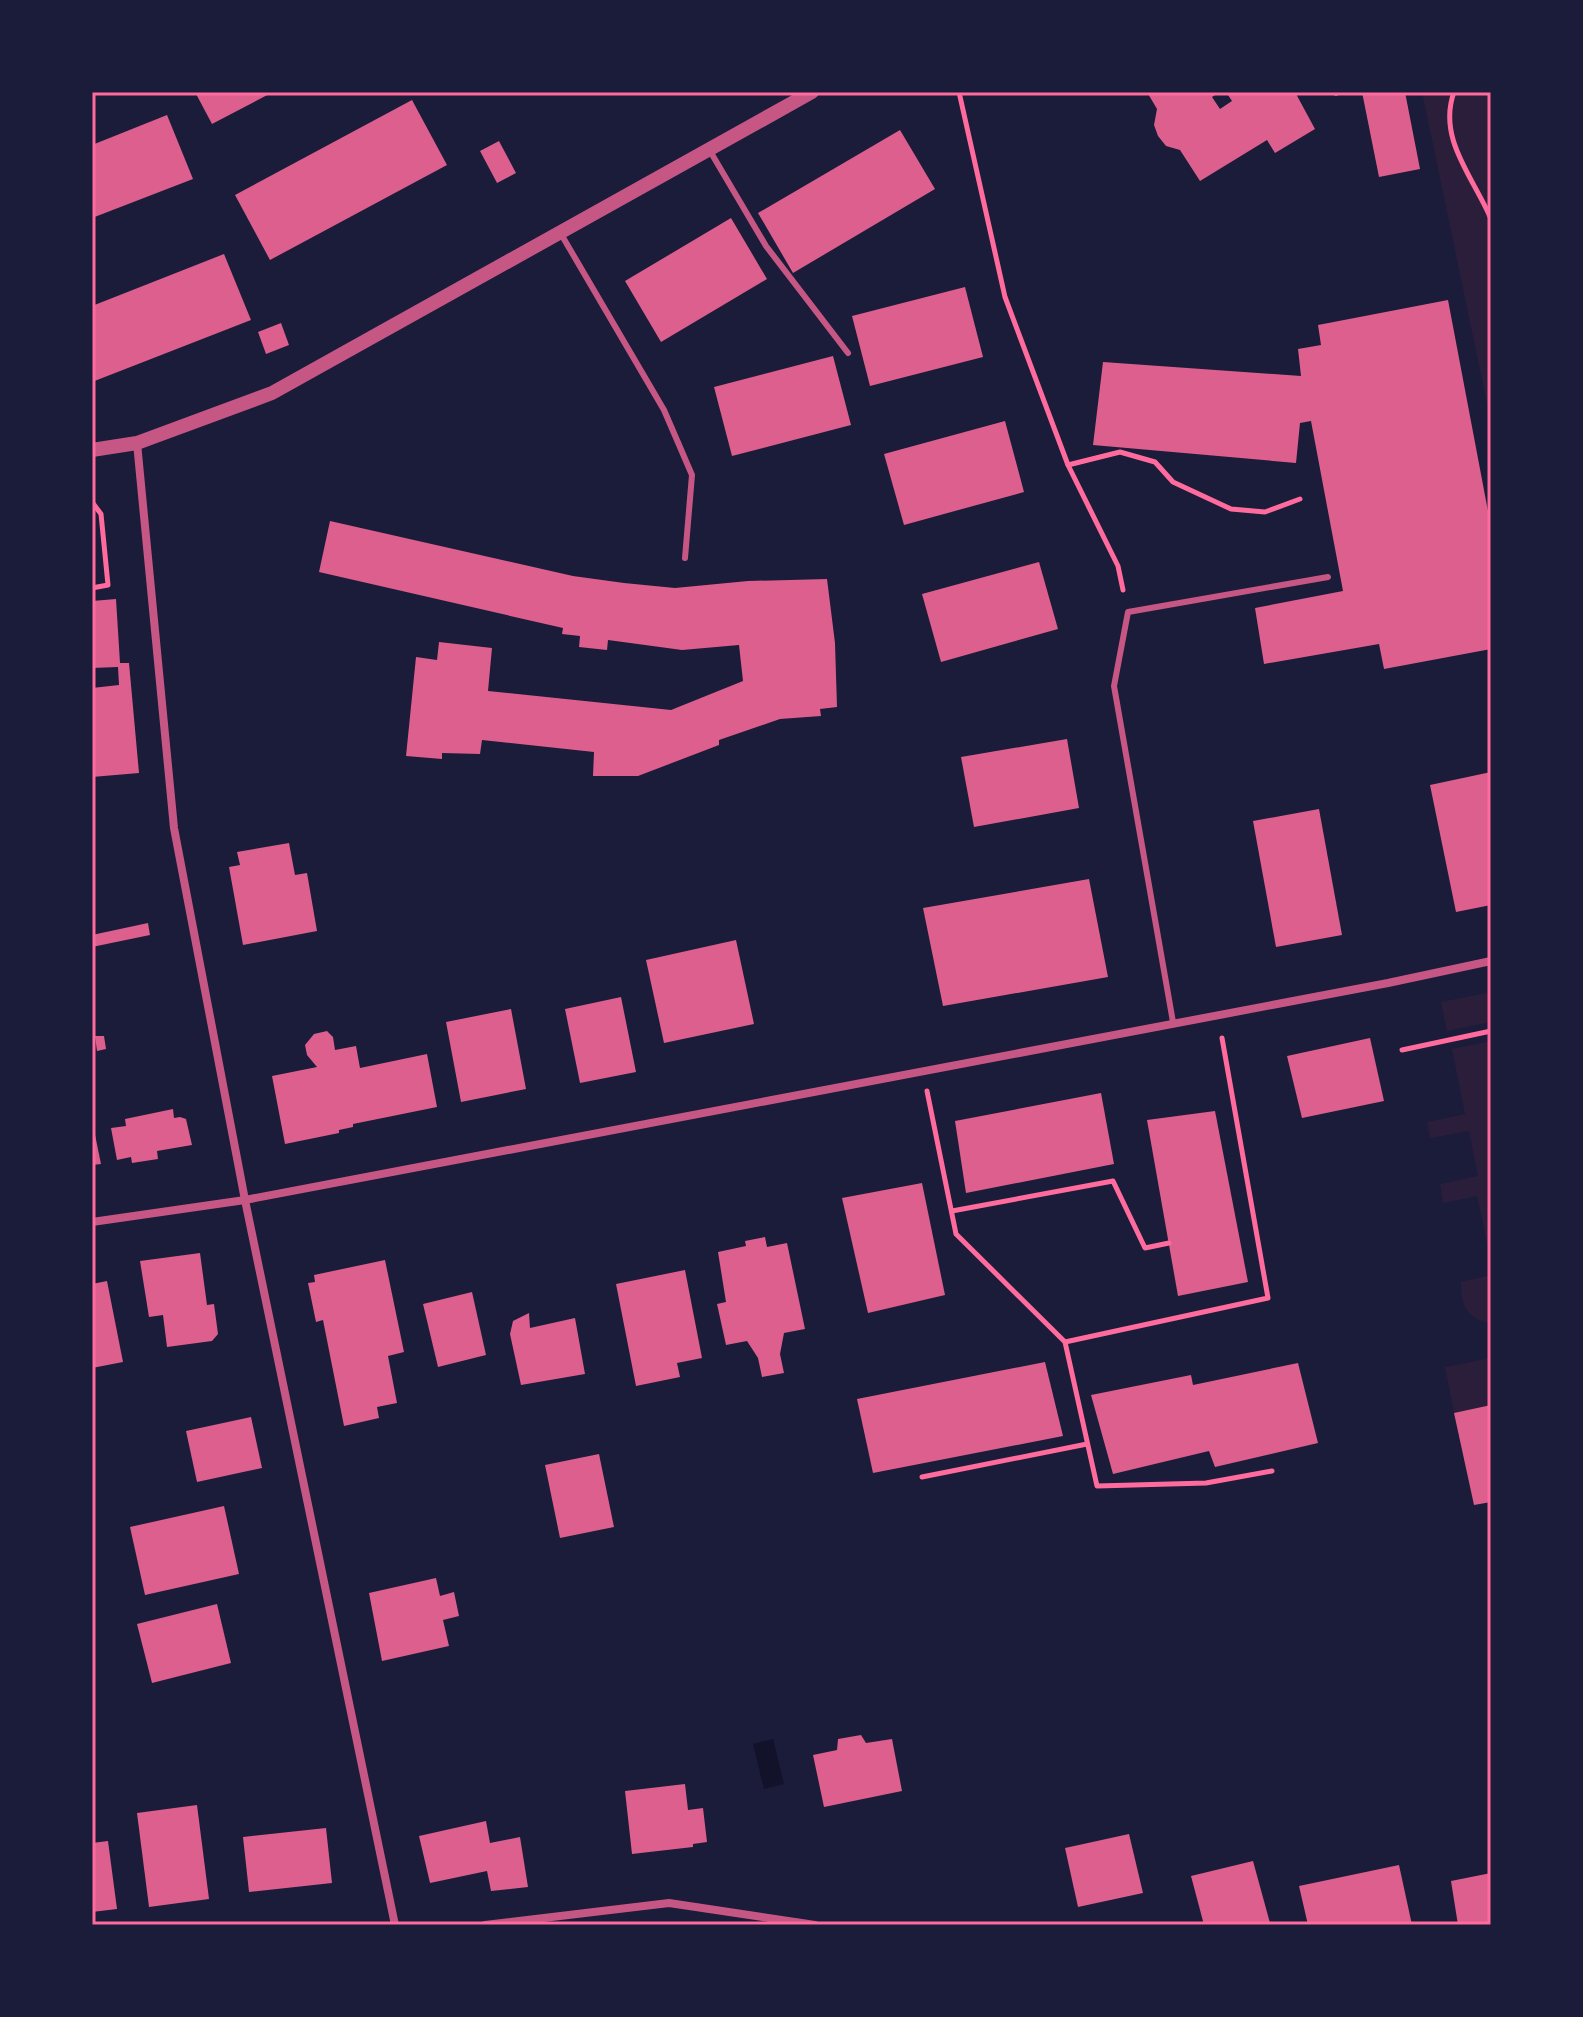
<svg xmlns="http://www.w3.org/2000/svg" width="1583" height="2017" font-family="'Fira Sans',sans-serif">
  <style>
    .green { fill: #2a1e3b }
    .water { fill: #12122b }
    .building { fill: #dd5f8e }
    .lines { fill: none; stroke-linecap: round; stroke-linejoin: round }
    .path { stroke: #ff6b9d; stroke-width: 5 }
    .service { stroke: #c65784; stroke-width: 6 }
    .minor { stroke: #c65784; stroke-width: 8 }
    .tertiary { stroke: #c65784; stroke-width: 14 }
    .neatline { fill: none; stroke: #ff6b9d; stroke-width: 3 }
  </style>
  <rect width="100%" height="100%" fill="#1b1b3a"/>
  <g class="green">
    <path d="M1422,92h69v331z"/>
    <path d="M1491,992v30l-44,9 -6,-29z"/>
    <path d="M1491,1041v221l-14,-66 -34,7 -3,-19 38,-8 -9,-45 -39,7 -3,-16 38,-8 -13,-65z"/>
    <path d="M1491,1275v48c-24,-3 -31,-19 -30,-41z"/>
    <path d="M1491,1358v47l-37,8 -9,-46z"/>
  </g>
  <path class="water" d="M773,1739l11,45 -20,5 -11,-45z"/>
  <g class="building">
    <path d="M195,92h78l-61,32z"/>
    <path d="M1147,92h73l-8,5 8,12 12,-8 -6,-9h69l20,37 -40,24 -8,-13 -67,41 -20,-31 -14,-4 -8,-10 -4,-11 3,-16z"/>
    <path d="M1362,92h43l15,77 -41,8z"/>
    <path d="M412,100l35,65 -177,95 -35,-65z"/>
    <path d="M167,115l26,64 -101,39v-73z"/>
    <path d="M900,130l35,59 -142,84 -35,-60z"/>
    <path d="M499,141l17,32 -19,10 -17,-32z"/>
    <path d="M731,218l36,61 -106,63 -36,-61z"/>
    <path d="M224,254l27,66 -159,62v-76z"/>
    <path d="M965,287l18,70 -113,29 -18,-70z"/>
    <path d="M1448,300l43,227v122l-107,20 -5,-25 -115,20 -9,-56 88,-17 -32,-170 -11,2 -4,40 -203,-18 10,-83 198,14 -3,-27 23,-4 -3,-20z"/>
    <path d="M281,323l8,22 -23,9 -8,-22z"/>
    <path d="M833,356l18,69 -119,31 -18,-69z"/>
    <path d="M1005,421l19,71 -120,33 -20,-71z"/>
    <path d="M330,521l243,55 51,7 51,5 73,-7 79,-2 8,64 2,64 -17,2 1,7 -41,3 -61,21v5l-81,31h-45l1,-24 -112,-12 -2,14 -38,-1v6l-36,-3 10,-99 21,3 2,-18 53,6 -4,43 183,19 72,-29 -4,-36 -57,5 -74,-10 -1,10 -28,-3 1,-11 -18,-2 1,-6 -244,-56z"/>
    <path d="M1039,562l19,67 -117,33 -19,-68z"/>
    <path d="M116,599l4,64h9l10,110 -47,4v-89l27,-3 -1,-18 -26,1v-67z"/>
    <path d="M1067,739l12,69 -105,19 -13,-70z"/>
    <path d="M1491,772v133l-35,7 -26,-127z"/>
    <path d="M1319,809l23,126 -66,12 -23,-126z"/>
    <path d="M289,843l6,32 12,-2 10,58 -74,14 -14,-78 11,-2 -3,-13z"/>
    <path d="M1089,879l19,98 -165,29 -20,-98z"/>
    <path d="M148,923l2,12 -58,12v-12z"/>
    <path d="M736,940l18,84 -90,19 -18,-83z"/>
    <path d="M621,997l15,75 -56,11 -15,-74z"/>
    <path d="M511,1009l15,80 -65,13 -15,-80z"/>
    <path d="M327,1031l6,6 2,13 21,-4 4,22 67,-14 10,53 -84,17v3l-14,3v3l-54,11 -13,-68 45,-9 -10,-12 -2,-10 9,-11z"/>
    <path d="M95,1036h9l2,13 -9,2z"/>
    <path d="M1370,1038l14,63 -82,17 -15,-62z"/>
    <path d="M1101,1093l13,71 -148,29 -11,-72z"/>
    <path d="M173,1109l1,9 6,-1 6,2 6,26 -35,6 1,8 -26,4 -1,-6 -14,3 -6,-32 15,-2 -1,-7z"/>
    <path d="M1215,1111l33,171 -70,14 -31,-176z"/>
    <path d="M92,1120l9,44 -9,1z"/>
    <path d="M922,1183l23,112 -77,18 -26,-115z"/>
    <path d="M765,1237l2,10 20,-4 18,86 -21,4 -4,21 4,19 -22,4 -4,-19 -11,-17 -21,4 -9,-41 9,-2 -8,-50 28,-6 -1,-5z"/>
    <path d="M200,1253l7,52 7,-1 4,30 -6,7 -45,6 -4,-32 -14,2 -9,-56z"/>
    <path d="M385,1260l19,92 -16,4 9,47 -20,4 2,11 -35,8 -21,-106 -7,2 -8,-39 7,-1 -1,-7z"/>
    <path d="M685,1270l17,88 -25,5 3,14 -44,9 -20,-102z"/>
    <path d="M107,1281l16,81 -31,6v-84z"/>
    <path d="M472,1292l14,63 -48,12 -15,-63z"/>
    <path d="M529,1313l1,15 45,-10 10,56 -64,11 -11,-51 3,-13z"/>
    <path d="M1045,1362l18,74 -190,37 -16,-74z"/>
    <path d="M1298,1363l20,80 -103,24 -6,-16 -96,23 -22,-79 100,-20 2,10z"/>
    <path d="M1491,1405v97l-17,3 -20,-92z"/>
    <path d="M251,1417l11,51 -65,14 -11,-51z"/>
    <path d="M599,1454l15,73 -54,11 -15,-73z"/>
    <path d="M224,1506l15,68 -94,21 -15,-68z"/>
    <path d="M436,1578l4,18 14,-4 5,24 -16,4 6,26 -67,15 -13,-68z"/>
    <path d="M217,1604l14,59 -79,20 -15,-59z"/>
    <path d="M861,1735l5,8 26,-4 10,52 -78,16 -11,-52 24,-5 1,-11z"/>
    <path d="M685,1784l3,26 15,-2 4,34 -14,2v3l-61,7 -7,-63z"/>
    <path d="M197,1805l12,94 -60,8 -12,-94z"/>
    <path d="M486,1821l4,22 30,-6 8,50 -37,4 -4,-20 -57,12 -11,-47z"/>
    <path d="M326,1828l6,55 -83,9 -6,-55z"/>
    <path d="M1129,1834l14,59 -65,14 -13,-59z"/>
    <path d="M108,1841l9,68 -25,3v-69z"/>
    <path d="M1253,1861l17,62 -66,2 -13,-49z"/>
    <path d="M1399,1865l13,60h-104l-9,-39z"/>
    <path d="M1491,1873v52h-33l-7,-44z"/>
  </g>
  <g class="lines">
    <g class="path">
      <path d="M959,92l46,205 63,168 50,101 5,24"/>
      <path d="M1454,92c-17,47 20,86 37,127"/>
      <path d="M1068,465l52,-13 35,10 18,20 58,27 34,3 35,-13"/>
      <path d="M92,502l9,12 7,71 -16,3"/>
      <path d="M1402,1050l89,-19"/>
      <path d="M927,1091l29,143 109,108 32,144 109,-3 66,-12"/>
      <path d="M952,1211l161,-30 32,67 24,-5"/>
      <path d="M1065,1342l203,-44 -46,-260"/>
      <path d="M922,1477l165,-33"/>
    </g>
    <g class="service">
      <path d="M1335,92l1,1"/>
      <path d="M710,151l56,95 82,107"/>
      <path d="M561,234l103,176 28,65 -7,83"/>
      <path d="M1173,1022l-59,-336 14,-74 200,-35"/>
    </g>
    <g class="minor">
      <path d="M137,443l37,385 71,372 150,725"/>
      <path d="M92,1222l153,-22 1143,-217 103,-22"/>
      <path d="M485,1925l184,-22 146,22"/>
    </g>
    <path class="tertiary" d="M92,450l45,-7 135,-50 540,-301"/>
  </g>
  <rect width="1583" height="2017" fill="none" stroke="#1b1b3a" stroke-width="188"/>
  <rect x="94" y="94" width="1395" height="1829" class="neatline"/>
</svg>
